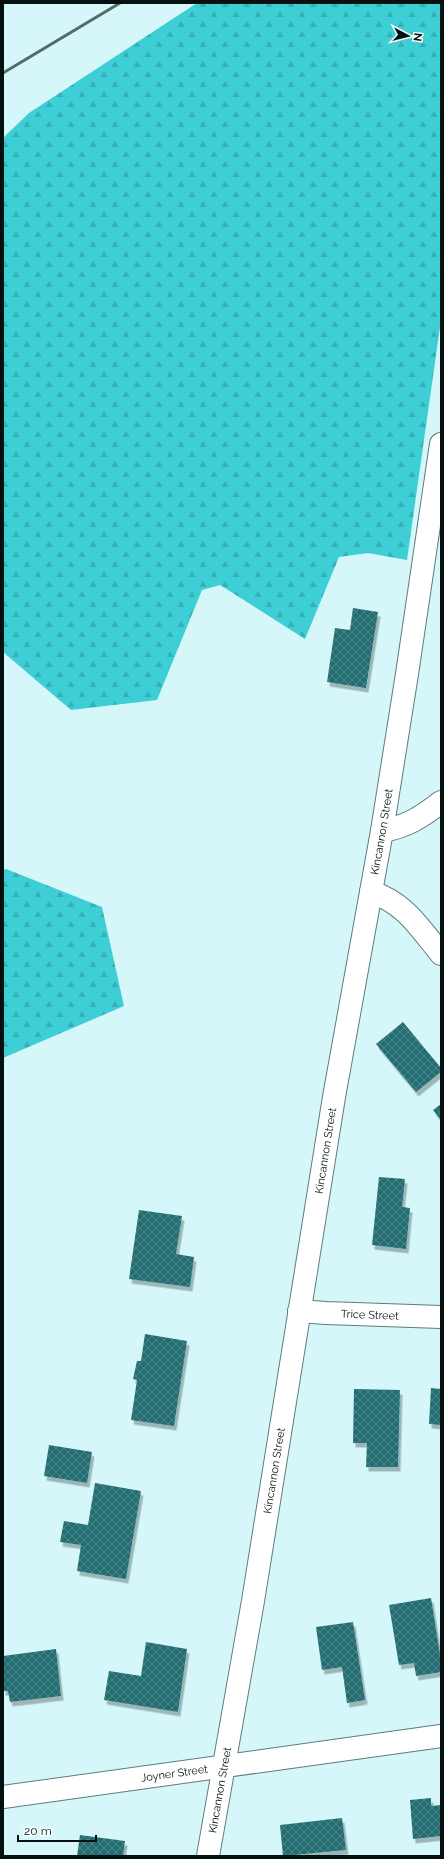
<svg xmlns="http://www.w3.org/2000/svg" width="444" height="1859" font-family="Raleway,sans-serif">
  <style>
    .forest { fill: url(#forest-firs) }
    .building { fill: url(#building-cross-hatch); filter: url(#shadow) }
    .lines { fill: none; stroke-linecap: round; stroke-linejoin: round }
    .minor-casing { stroke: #5d7c7e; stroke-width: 24 }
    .minor { stroke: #fff; stroke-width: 22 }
    .rail { stroke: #566a6c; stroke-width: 3 }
    .labels { text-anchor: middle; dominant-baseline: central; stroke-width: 3.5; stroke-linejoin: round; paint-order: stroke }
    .street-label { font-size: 11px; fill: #051011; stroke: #f8feff }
  </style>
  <defs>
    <pattern id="forest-firs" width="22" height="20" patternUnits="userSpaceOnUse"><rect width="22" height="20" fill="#3eced6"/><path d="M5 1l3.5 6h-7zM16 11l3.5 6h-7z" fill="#35b0b7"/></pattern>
    <pattern id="building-cross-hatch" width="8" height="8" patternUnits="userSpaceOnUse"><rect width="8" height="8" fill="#246e73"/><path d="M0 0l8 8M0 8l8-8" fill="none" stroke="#4f8488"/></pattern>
    <filter id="shadow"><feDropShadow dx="2.5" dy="4.5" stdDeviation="0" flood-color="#0004"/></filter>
  </defs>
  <rect width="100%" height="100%" fill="#d5f7f9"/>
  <g class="forest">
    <path d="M197,3h244v317l-34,240 -39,-7 -29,4 -34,82 -85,-54 -18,5 -45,110 -86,10 -68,-58v-514l26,-25z"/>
    <path d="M6,869l96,38 22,99 -121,52v-188z"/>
  </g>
  <g class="building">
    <path d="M353,608l25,4 -12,76 -39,-6 8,-54 15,2z"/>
    <path d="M403,1022l38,46v4l-25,20 -40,-48z"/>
    <path d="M441,1104v16l-8,-10z"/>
    <path d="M379,1177l26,2 -3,28 8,1 -4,41 -34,-4z"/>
    <path d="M139,1210l43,6 -6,38 18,3 -4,30 -61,-8z"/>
    <path d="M145,1334l42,7 -13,85 -43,-6 6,-40 -4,-1 4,-18h4z"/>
    <path d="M431,1388l10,1v36l-12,-1z"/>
    <path d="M354,1389l46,1 -2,77h-32l1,-24h-14z"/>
    <path d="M49,1445l43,7 -5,31 -43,-7z"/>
    <path d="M95,1483l46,8 -15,88 -49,-8 4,-26 -21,-3 4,-21 24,4z"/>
    <path d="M431,1598l10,63v11l-25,4 -2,-13 -15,2 -10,-60z"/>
    <path d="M353,1622l12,78 -18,3 -5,-36 -20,3 -6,-43z"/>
    <path d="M146,1642l41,7 -9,63 -74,-12 5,-29 32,5z"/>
    <path d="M56,1649l5,47 -51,6 -2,-11h-5v-35z"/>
    <path d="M431,1798v8l10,-1v31l-28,3 -3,-39z"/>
    <path d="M342,1818l4,32 -63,6 -3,-31z"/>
    <path d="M80,1835l45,6 -2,15h-46z"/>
  </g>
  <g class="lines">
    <defs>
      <g id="minor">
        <path d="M382,831c24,-4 40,-14 59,-29"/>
        <path d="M371,892c34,11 48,35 70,62"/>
        <path id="s1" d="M299,1311l27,2 115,4"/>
        <path id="s2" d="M3,1797l438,-61"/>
        <path id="s3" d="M208,1856l45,-255 81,-504 48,-266 25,-157 34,-230"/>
      </g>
    </defs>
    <use href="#minor" class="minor-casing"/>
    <use href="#minor" class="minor"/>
    <path class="rail" d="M3,73l117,-70"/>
  </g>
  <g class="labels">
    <g class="street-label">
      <text stroke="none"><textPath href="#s3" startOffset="1039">Kincannon Street</textPath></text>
      <text stroke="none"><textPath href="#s3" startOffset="715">Kincannon Street</textPath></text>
      <text stroke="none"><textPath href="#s1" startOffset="71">Trice Street</textPath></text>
      <text stroke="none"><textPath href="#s3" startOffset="391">Kincannon Street</textPath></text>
      <text stroke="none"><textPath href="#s2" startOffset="173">Joyner Street</textPath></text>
      <text stroke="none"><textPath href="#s3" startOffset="67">Kincannon Street</textPath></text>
    </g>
  </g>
  <rect width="444" height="1859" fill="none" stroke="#051011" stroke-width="8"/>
  <g transform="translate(408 36) rotate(97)" stroke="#f8feff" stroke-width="3" paint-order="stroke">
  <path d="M0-3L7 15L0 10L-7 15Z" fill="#051011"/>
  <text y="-6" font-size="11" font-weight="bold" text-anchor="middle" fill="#051011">N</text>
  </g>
  <path d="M18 1835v6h78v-6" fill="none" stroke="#051011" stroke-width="2"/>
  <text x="24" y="1835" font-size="12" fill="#051011" stroke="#f8feff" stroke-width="3" paint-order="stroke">20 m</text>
</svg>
